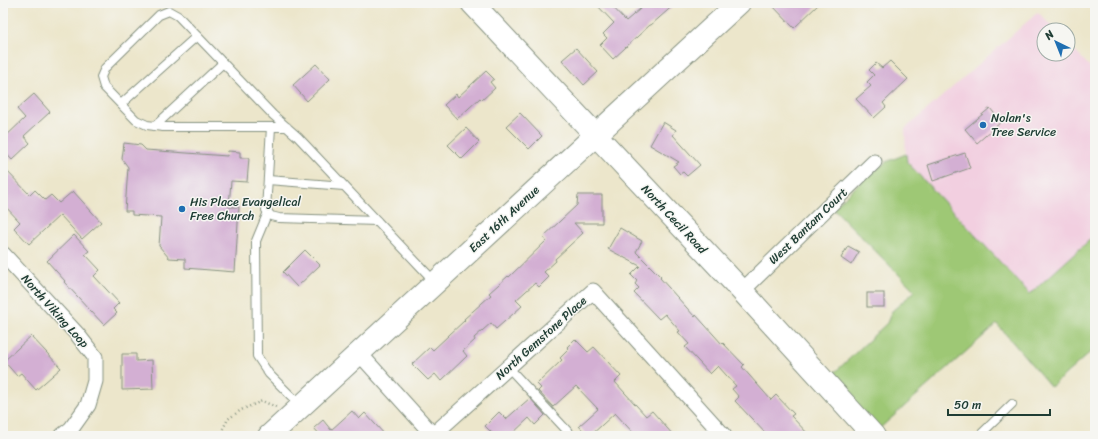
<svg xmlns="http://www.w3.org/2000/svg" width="1098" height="439" font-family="Sriracha,sans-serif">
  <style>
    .built { fill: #f2cfe0 }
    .green { fill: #9ec874; stroke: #5e8254 }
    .building { fill: #d3afd3 }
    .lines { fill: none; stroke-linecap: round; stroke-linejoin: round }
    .lane-casing { stroke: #869280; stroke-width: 10 }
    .street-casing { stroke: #869280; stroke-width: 17 }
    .secondary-casing { stroke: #869280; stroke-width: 24 }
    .path { stroke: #869280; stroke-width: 2.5; stroke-dasharray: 1 3; stroke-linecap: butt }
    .lane { stroke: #fff; stroke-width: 8 }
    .street { stroke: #fff; stroke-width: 15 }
    .secondary { stroke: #fff; stroke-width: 22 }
    .poi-dot { fill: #1f6fb2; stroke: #f6f6f2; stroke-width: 1.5 }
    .labels { text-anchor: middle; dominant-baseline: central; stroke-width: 3; stroke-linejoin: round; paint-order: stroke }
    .poi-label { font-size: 12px; fill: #1f3d34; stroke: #f6f6f2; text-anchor: start }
    .street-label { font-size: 12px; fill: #1f3d34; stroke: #f6f6f2 }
  </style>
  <rect width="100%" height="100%" fill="#f6f6f2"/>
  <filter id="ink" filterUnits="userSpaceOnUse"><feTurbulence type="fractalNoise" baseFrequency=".025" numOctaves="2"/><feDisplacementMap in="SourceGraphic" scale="8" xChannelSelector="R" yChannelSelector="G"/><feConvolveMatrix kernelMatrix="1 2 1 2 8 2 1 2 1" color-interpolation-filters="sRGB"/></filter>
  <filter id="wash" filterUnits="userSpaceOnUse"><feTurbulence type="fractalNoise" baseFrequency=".012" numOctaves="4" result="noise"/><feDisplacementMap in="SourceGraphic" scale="16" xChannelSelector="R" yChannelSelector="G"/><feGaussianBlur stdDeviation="0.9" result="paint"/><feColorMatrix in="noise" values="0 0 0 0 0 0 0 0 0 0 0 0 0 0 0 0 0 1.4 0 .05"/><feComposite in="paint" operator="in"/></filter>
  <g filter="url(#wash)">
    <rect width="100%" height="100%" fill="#ece6cb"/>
    <path class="built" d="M1038,12l17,18h-11v24h24v-10l27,28v163l-65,60 -124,-133 -1,-33z"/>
    <path class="green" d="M906,154l1,8 123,132 65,-59v113l-44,39 -54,-63 -118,105 -49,-52 57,-54 5,-12 23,-20 -82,-83 28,-26 25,-20z"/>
    <g id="blocks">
      <g class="building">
        <path d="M595,3h14l17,18 21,-18h29l-25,22h-1l-37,34 -13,-14 7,-7 -4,-4 11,-11z"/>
        <path d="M770,3h50l-26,25z"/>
        <path d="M576,48l22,24 -14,13 -22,-25z"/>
        <path d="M890,61l18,18 -25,24 3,4 -12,11 -18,-19 15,-13 -4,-4 7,-7 -5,-5 7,-7 6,5z"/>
        <path d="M316,64l14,15 -23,22 -14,-16z"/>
        <path d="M486,71l8,8 -4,3 5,6 -13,12 -2,-2 -23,21 -13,-14 12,-11 2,3z"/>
        <path d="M34,94l16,18 -26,24 6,7 -18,17 -9,-10v-11l22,-21 -8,-9z"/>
        <path d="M990,108l11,14 -24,21 -12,-14z"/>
        <path d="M520,113l22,23 -13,13 -23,-23z"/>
        <path d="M663,122l13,8 -3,5 27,30 -13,11 -4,-4 -3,2 -7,-8 6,-4 -29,-17z"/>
        <path d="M466,128l13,14 -17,17 -14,-14z"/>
        <path d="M124,143l17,2 5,5 81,6 1,-5 12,1v6h9l-2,24 -16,-1 -2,26h10l-4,65 -50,-4v-9l-16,-1 -10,-12 2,-29 -29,-2v-4h-7l3,-44 -6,-8z"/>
        <path d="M965,153l5,15 -37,13 -5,-16z"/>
        <path d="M3,167l27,28 5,-5 10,10 6,-5 8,8 14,-12 28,31 -19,17 -22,-24 -31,29 -15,-16 6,-6 -17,-18z"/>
        <path d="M578,195h24v28h-28l9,10 -28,26 1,2 -12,11 5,5 -10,10 -4,-4 -19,17 6,6 -26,23 -5,-6 -17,15 1,2 -12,11 4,5 -26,25 -6,-7 -7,6 -16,-16 18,-17 3,3 32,-30 -1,-1 27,-24 -2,-2 19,-17 1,1 37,-36 -3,-4 34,-32z"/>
        <path d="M620,228l22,13 -6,11 25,25 -1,1 35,39 1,-2 26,29 1,-1 21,22 -2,2 29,33 5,-5 18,19 -3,2 19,20h-42l-33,-35 4,-4 -7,-8 4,-3 -18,-20 -8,8 -25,-27 4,-3 -11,-12 2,-1 -15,-17 -6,5 -25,-26 5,-5 -4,-4 2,-3 -6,-6 9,-9 -32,-17z"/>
        <path d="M74,235l15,16 -4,3 15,16 -6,6 25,27 -6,6 4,4 -13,12 -40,-43 1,-1 -18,-20z"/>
        <path d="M848,246l11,6 -8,13 -10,-7z"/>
        <path d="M305,250l15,15 -23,22 -14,-15z"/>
        <rect x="867" y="293" width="17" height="14"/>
        <path d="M31,336l30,32 -25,22 -15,-17 -4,3 -13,-15z"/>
        <path d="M575,339l13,13 6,-5 27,29 -6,6 31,34 6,-5 22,25h-38l-21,-23 -25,23h-2l-9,-10 19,-17 -22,-23 -23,21 -15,-16 3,-3 -4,-4 25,-24 -2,-2 9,-9 -2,-2z"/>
        <path d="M122,354h14v7l16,-1 1,29 -31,1z"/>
        <path d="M530,398l15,17 -10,10 -6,-7 -19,18h-15l-10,-10 14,-14 7,7z"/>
        <path d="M352,411l7,8 6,-6 21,23h-65l-7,-8 9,-8 8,10z"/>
      </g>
    </g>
  </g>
  <g filter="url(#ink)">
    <use href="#blocks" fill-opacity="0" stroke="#869280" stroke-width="1"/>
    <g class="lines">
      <defs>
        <g id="lane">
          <path d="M121,104l76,-68"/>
          <path d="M155,126l68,-63"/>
          <path d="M271,127l-5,83 5,6 8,2 98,3"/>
          <path d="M287,127h-124l-16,-2 -11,-5 -32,-33 -3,-10 4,-9 54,-53 10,-4 9,5 95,99 25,22 137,145"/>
          <path d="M268,180l76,6"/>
          <path d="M268,212l-12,29 1,115 12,18 32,32"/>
          <path d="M508,367l64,69"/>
          <path d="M979,436l33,-32"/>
        </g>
        <g id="street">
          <path d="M3,254l74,80 18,23v24l-7,24 -17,24 -9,7"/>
          <path d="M742,291l132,-129"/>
          <path d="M359,353l75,83"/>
          <path d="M433,435l160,-144 131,145"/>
        </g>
        <g id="secondary">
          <path d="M472,3l270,288 132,145"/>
          <path d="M269,436l470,-433"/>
        </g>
      </defs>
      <use href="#lane" class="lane-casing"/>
      <use href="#street" class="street-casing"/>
      <use href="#secondary" class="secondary-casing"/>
      <path class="path" d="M219,436l9,-17 13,-9 21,-9 14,6"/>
      <use href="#lane" class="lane"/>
      <use href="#street" class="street"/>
      <use href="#secondary" class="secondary"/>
    </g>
  </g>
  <g class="poi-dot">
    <circle cx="983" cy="125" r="4"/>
    <circle cx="182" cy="209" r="4"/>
  </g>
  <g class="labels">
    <g class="poi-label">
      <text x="991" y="118">Nolan's<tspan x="991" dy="14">Tree Service</tspan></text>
      <text x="190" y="202">His Place Evangelical<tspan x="190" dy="14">Free Church</tspan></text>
    </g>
    <g class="street-label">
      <text transform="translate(504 219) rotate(-43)">East 16th Avenue</text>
      <text transform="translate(674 219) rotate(47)">North Cecil Road</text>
      <text transform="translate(808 226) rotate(-44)">West Bantam Court</text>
      <text transform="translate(55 311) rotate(48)">North Viking Loop</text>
      <text transform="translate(541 338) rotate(-42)">North Gemstone Place</text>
    </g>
  </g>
  <rect width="1098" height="439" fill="none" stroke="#f6f6f2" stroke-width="16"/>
  <g transform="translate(1056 42) rotate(317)"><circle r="19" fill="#f6f6f2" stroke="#a0aca6"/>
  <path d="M0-3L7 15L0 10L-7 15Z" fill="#1f6fb2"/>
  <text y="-6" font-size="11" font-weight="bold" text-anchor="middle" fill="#1f3d34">N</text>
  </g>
  <path d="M948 409v6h102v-6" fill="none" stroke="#1f3d34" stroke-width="2"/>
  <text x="954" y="409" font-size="12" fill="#1f3d34" stroke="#f6f6f2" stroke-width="3" paint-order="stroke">50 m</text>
</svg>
